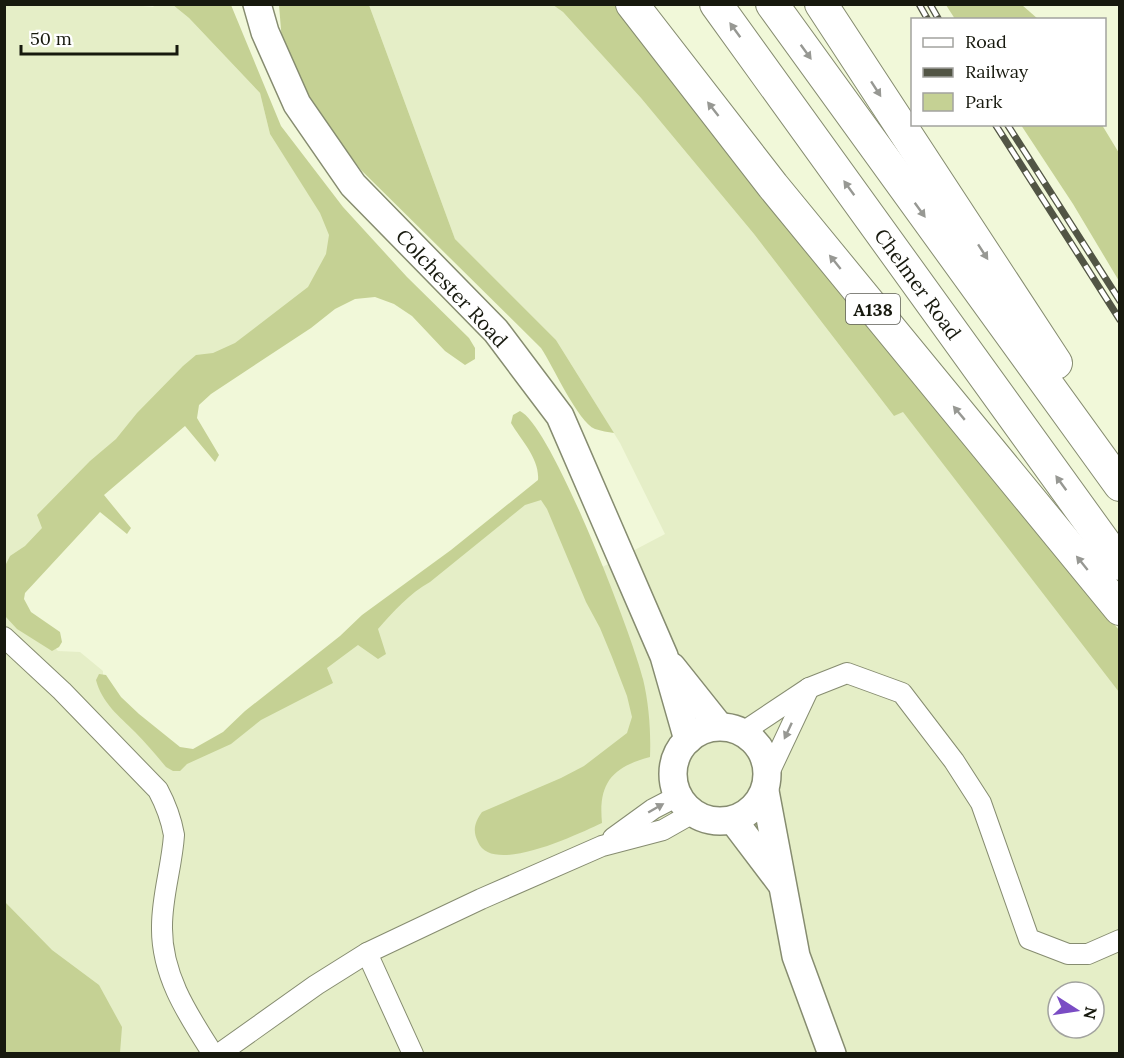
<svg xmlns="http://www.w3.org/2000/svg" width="1124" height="1058" font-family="Lora,serif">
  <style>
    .built { fill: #e5eec7; fill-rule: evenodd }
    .green { fill: #c5d194 }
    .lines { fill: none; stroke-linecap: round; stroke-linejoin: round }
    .street-casing { stroke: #868c70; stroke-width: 22 }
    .secondary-casing { stroke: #868c70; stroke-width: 30 }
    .primary-casing { stroke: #868c70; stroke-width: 34 }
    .street { stroke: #fff; stroke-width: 20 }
    .secondary { stroke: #fff; stroke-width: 27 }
    .primary { stroke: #fff; stroke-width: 32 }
    .rail-casing { stroke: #525545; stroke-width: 7 }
    .rail { stroke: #fff; stroke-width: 4.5; stroke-dasharray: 14; stroke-linecap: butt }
    .oneway { fill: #979893 }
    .labels { text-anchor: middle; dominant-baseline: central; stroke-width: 4.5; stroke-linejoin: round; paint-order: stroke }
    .shield { fill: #fff; stroke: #5d5e56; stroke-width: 1.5 }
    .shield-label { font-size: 18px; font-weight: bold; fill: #17190e }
    .street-label { font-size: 20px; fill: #17190e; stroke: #fff }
  </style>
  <rect width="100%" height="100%" fill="#f1f8d9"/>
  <g class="built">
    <path d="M120,4l33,3 2,-2h18l16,13 71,75 10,41 83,129 -83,63 -265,260v-581z"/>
    <path d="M369,5h184l10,7 78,86 113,136 140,182 9,-5 216,260v382h-1114l-1,-457 54,55 22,1 23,19v13l77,78 48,-24 322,-256 41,91 74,-39 -45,-91 -64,-103 -101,-101zM1058,992h36v36h-36z"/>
  </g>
  <g class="green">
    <path d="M173,5h58l50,121 62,81 64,70 62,61 6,10v11l-10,6 -20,-14 -33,-35 -18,-12 -19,-7 -20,2 -20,10 -24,19 -100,66 -12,11 -2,13 22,37 -4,7 -30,-36 -81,69 27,33 -4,6 -27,-22 -75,81 -1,6 7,13 29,20 2,10 -3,5 -7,4 -35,-22 -12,-13v-50l5,-10 15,-10 17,-18 -5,-13 53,-54 26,-22 21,-26 46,-47 13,-11 17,-2 22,-10 73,-56 18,-33 3,-19 -9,-22 -50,-79 -10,-41 -71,-75z"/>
    <path d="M279,5h90l86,234 101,101 58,93c-6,-1 -13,-2 -19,-4 -17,-7 -42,-63 -54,-81l-180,-178 -37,-49 -25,-36 -17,-43z"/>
    <path d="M553,5h64l346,435 156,190v62l-216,-280 -9,4 -140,-182 -113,-136 -78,-86z"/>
    <path d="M946,5h76l16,14h-83z"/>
    <path d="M1021,125h81l17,28v128l-46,-77z"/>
    <path d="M520,411c32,15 113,226 123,268 6,25 8,53 7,78 -37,10 -52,25 -48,66 -24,11 -110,53 -124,19 -6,-12 -3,-20 4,-30l79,-34 23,-12 43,-33 5,-16 -5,-21 -15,-39 -12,-29 -14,-26 -39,-93 -6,-9 -16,5 -95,77c-20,11 -37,30 -52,47l8,25 -8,5 -20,-14 -31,23 6,15 -72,37 -30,24 -44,20 -7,7h-7l-7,-4c-10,-12 -20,-24 -31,-35 -16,-16 -33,-29 -39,-52l3,-6 7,1 15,22 18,17 41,33 13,2 30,-17 22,-21 95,-75 22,-21 89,-65 87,-70c2,-21 -17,-40 -27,-57l2,-8z"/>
    <path d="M4,901l48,49 47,35 23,42 -2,26h-115z"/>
  </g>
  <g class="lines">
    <defs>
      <g id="street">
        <path d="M4,637l58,54 96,99c8,15 13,28 16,45 -2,31 -12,60 -12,91 -1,49 26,89 51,128"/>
        <path d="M743,732l66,-44 38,-15 55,20 52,68 27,42 48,136 39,15h20l32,-14"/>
        <path d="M768,775l41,-87"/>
        <path d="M613,838l40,-29 25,-13"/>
        <path d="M367,953l46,101"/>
        <path d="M219,1054l97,-69 51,-32 114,-54 121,-53 61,-16 30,-17"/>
      </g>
      <g id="secondary">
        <path d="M257,4l8,28 32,72 56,81 143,146 64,85 104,240 24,84"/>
        <path d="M672,667l47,59"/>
        <circle cx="720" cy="774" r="47"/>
        <path d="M765,791l31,165 36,98"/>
        <path d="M733,820l47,62"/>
      </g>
      <g id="primary">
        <path d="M632,4l141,182 347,423"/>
        <path d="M716,4l404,560"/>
        <path d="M772,4l348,481"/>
        <path d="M821,4l235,359"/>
      </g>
    </defs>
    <use href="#street" class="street-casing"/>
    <use href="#secondary" class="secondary-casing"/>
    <use href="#primary" class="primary-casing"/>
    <use href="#street" class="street"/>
    <use href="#secondary" class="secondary"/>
    <use href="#primary" class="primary"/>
    <defs>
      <g id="rail">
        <path d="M919,4l9,16"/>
        <path d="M930,4l9,16"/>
        <path d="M995,124l125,196"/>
        <path d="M1007,124l113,177"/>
      </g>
    </defs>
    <use href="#rail" class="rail-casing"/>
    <use href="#rail" class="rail"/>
  </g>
  <defs><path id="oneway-solid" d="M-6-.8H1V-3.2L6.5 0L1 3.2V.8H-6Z" transform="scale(1.5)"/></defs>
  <g class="oneway">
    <use href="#oneway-solid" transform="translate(735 30) rotate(-126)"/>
    <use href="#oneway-solid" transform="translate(806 52) rotate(54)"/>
    <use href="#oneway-solid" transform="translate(876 89) rotate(57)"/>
    <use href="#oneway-solid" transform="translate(713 109) rotate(-128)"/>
    <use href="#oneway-solid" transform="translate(849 188) rotate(-126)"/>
    <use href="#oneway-solid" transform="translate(920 210) rotate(54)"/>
    <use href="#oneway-solid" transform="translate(983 252) rotate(57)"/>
    <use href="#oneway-solid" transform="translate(835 262) rotate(-129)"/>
    <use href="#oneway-solid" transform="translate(959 413) rotate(-130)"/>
    <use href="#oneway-solid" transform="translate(1061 483) rotate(-126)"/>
    <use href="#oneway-solid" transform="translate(1082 563) rotate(-129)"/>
    <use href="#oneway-solid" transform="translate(788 731) rotate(115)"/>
    <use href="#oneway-solid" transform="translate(656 808) rotate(-30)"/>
  </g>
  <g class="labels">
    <rect class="shield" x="846" y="294" width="54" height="30" rx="4.5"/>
    <g class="shield-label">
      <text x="873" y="309">A138</text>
    </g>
    <g class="street-label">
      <text transform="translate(918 284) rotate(54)">Chelmer Road</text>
      <text transform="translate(452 288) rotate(47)">Colchester Road</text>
    </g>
  </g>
  <rect width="1124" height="1058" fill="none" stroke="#17190e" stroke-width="12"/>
  <rect x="911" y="18" width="195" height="108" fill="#ffffff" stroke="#a2a39f" stroke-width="1.5"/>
  <rect x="923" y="38" width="30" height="9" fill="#ffffff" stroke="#a2a39f" stroke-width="1.5"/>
  <text x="965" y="48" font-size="18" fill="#17190e">Road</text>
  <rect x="923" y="68" width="30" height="9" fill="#525545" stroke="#a2a39f" stroke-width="1.5"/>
  <text x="965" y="78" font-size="18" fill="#17190e">Railway</text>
  <rect x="923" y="93" width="30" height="18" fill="#c5d194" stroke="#a2a39f" stroke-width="1.5"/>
  <text x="965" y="108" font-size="18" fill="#17190e">Park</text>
  <g transform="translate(1076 1010) rotate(102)"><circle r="28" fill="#ffffff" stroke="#a2a39f" stroke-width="1.5"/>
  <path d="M0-4.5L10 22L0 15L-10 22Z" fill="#7a4cc4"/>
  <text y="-9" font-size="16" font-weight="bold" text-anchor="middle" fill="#17190e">N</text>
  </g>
  <path d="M21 45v9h156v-9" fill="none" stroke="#17190e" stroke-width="3"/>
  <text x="30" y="45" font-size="18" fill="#17190e" stroke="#ffffff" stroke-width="4.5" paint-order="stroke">50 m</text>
</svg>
